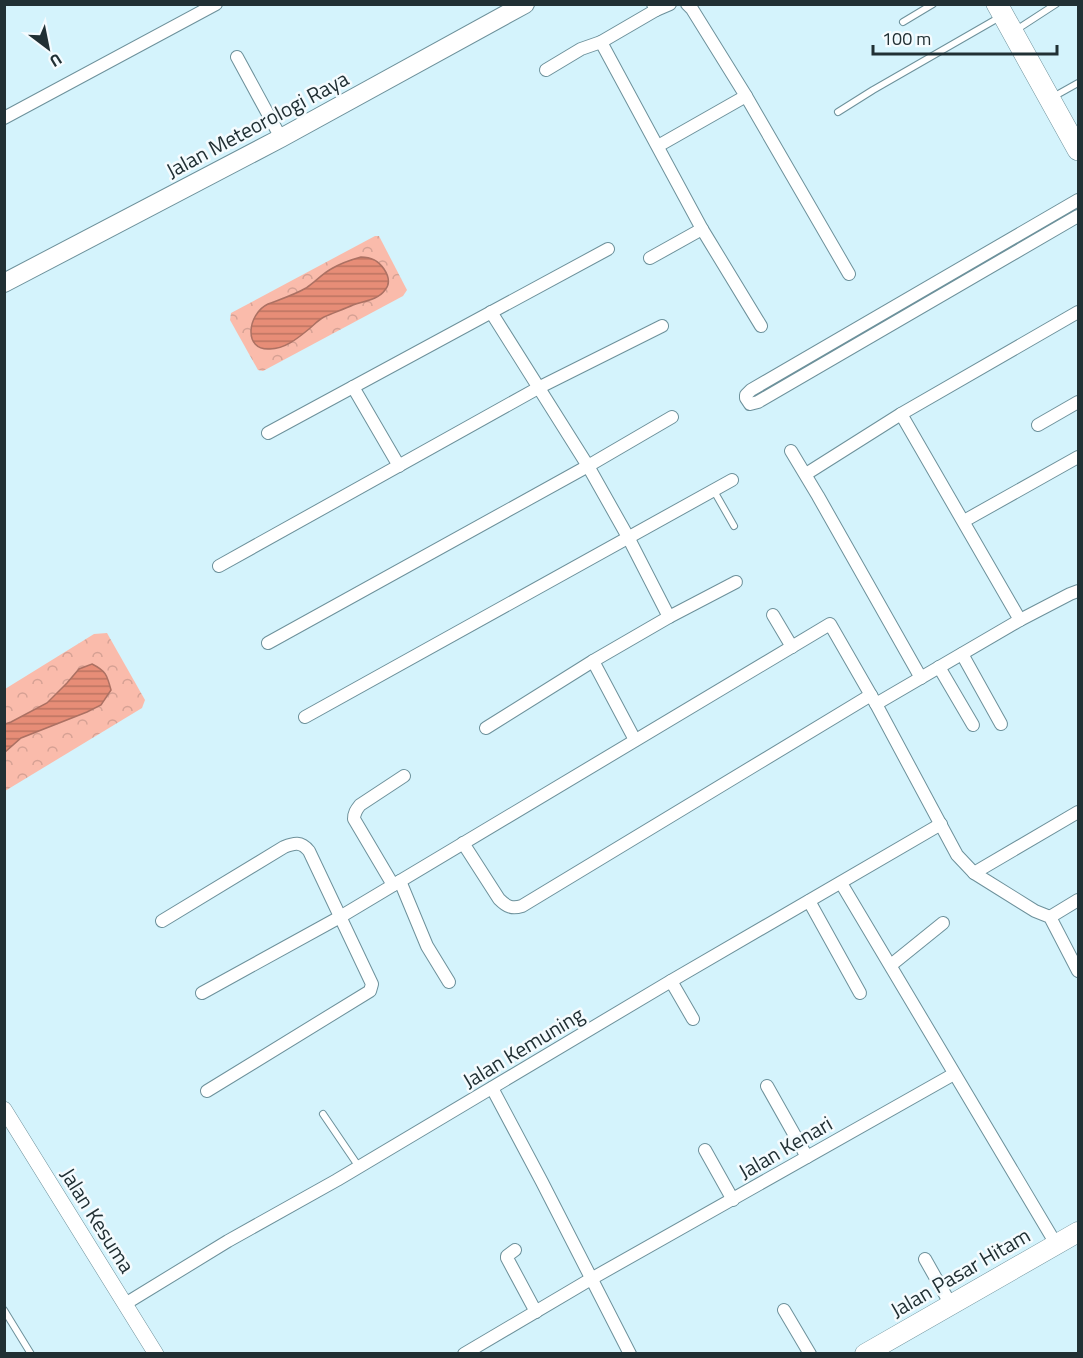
<svg xmlns="http://www.w3.org/2000/svg" width="1083" height="1358" font-family="'Titillium Web',sans-serif">
  <style>
    .forest { fill: url(#forest-crowns) }
    .water { fill: url(#water-rules); stroke: #ac7163; stroke-width: 1.5 }
    .lines { fill: none; stroke-linecap: round; stroke-linejoin: round }
    .service-casing { stroke: #6d919b; stroke-width: 8 }
    .minor-casing { stroke: #6d919b; stroke-width: 14 }
    .tertiary-casing { stroke: #6d919b; stroke-width: 16 }
    .secondary-casing { stroke: #6d919b; stroke-width: 20 }
    .primary-casing { stroke: #6d919b; stroke-width: 21 }
    .trunk-casing { stroke: #6d919b; stroke-width: 22 }
    .service { stroke: #fff; stroke-width: 6 }
    .minor { stroke: #fff; stroke-width: 12 }
    .tertiary { stroke: #fff; stroke-width: 15 }
    .secondary { stroke: #fff; stroke-width: 18 }
    .primary { stroke: #fff; stroke-width: 20 }
    .trunk { stroke: #fff; stroke-width: 21 }
    .labels { text-anchor: middle; dominant-baseline: central; stroke-width: 5; stroke-linejoin: round; paint-order: stroke }
    .street-label { font-size: 21px; fill: #213034; stroke: #f4fbfe }
  </style>
  <defs>
    <pattern id="forest-crowns" width="20" height="18" patternUnits="userSpaceOnUse" patternTransform="scale(1.5)"><rect width="20" height="18" fill="#fabbab"/><path d="M2 6a3 3 0 1 1 6 0M12 15a3 3 0 1 1 6 0" fill="none" stroke="#d6a194"/></pattern>
    <pattern id="water-rules" width="6" height="5" patternUnits="userSpaceOnUse" patternTransform="scale(1.5)"><rect width="6" height="5" fill="#e78d77"/><path d="M0 2.5h6" fill="none" stroke="#bb7462"/></pattern>
  </defs>
  <rect width="100%" height="100%" fill="#d4f3fc"/>
  <g class="forest">
    <path d="M375,236h4l28,54 -4,6 -140,75 -5,-1 -28,-50 1,-7z"/>
    <path d="M107,633l38,67 -3,8 -137,83v-102l89,-55z"/>
  </g>
  <g class="water">
    <path d="M361,257c10,0 17,3 23,12 4,6 7,14 1,21 -7,10 -21,11 -32,15 -9,4 -20,8 -29,12 -6,3 -10,8 -15,12 -11,9 -24,20 -39,20 -27,2 -23,-35 -2,-45 13,-5 26,-9 38,-16 9,-6 16,-14 25,-19 10,-6 19,-9 30,-12z"/>
    <path d="M92,664c14,7 15,11 19,26l-10,15 -14,7 -66,26 -16,14v-28l6,-2 36,-19 20,-20 12,-14z"/>
  </g>
  <g class="lines">
    <defs>
      <g id="service">
        <path d="M903,22l30,-18"/>
        <path d="M1016,30l40,-26"/>
        <path d="M1053,97l25,-14"/>
        <path d="M838,112l35,-22 127,-73"/>
        <path d="M714,491l20,35"/>
        <path d="M323,1114l36,53"/>
        <path d="M4,1310l27,44"/>
      </g>
      <g id="minor">
        <path d="M653,4l3,6 14,-6"/>
        <path d="M687,4l5,5 54,87 103,178"/>
        <path d="M601,42l101,187 59,97"/>
        <path d="M237,57l44,81"/>
        <path d="M546,70l35,-21 20,-7 55,-32"/>
        <path d="M4,118l212,-114"/>
        <path d="M658,146l88,-50"/>
        <path d="M1078,200l-327,190 -5,5v3l4,6 8,-2 320,-186"/>
        <path d="M650,258l52,-29"/>
        <path d="M491,312l97,154 40,71 41,80"/>
        <path d="M353,387l46,79"/>
        <path d="M901,414l119,206"/>
        <path d="M1038,425l40,-23"/>
        <path d="M268,433l340,-184"/>
        <path d="M791,451l27,45 103,182"/>
        <path d="M806,474l95,-60 177,-102"/>
        <path d="M964,521l114,-64"/>
        <path d="M219,566l321,-179 122,-61"/>
        <path d="M773,615l19,32"/>
        <path d="M268,643l320,-177 84,-49"/>
        <path d="M962,654l39,70"/>
        <path d="M939,667l34,58"/>
        <path d="M876,704l144,-84 50,-26 8,-3"/>
        <path d="M305,717l427,-237"/>
        <path d="M486,728l107,-67"/>
        <path d="M635,740l-42,-79 76,-44 67,-35"/>
        <path d="M463,843l36,56c8,8 13,10 23,7l349,-211"/>
        <path d="M974,873l104,-61"/>
        <path d="M400,881l27,65 22,36"/>
        <path d="M841,883l215,361"/>
        <path d="M393,885l-39,-66c0,-6 2,-9 6,-14l44,-29"/>
        <path d="M809,901l51,92"/>
        <path d="M1050,917l28,-17"/>
        <path d="M162,921l122,-74c10,-4 17,-6 25,4l63,133 -2,7 -163,100"/>
        <path d="M891,965l52,-42"/>
        <path d="M671,981l22,38"/>
        <path d="M202,993l138,-76 490,-293 46,80 81,151 17,18 61,38 15,6 28,54"/>
        <path d="M767,1086l40,71"/>
        <path d="M492,1088l50,94 88,172"/>
        <path d="M705,1150l28,50"/>
        <path d="M515,1250l-8,6v2l29,54"/>
        <path d="M925,1259l26,46"/>
        <path d="M125,1304l103,-63 109,-61 334,-199 270,-157"/>
        <path d="M784,1310l26,44"/>
        <path d="M464,1354l127,-75 363,-205"/>
      </g>
      <path id="tertiary" d="M4,1109l152,245"/>
      <path id="secondary" d="M4,283l277,-145 244,-134"/>
      <path id="primary" d="M865,1354l213,-122"/>
      <path id="trunk" d="M997,4l81,146"/>
    </defs>
    <use href="#service" class="service-casing"/>
    <use href="#minor" class="minor-casing"/>
    <use href="#tertiary" class="tertiary-casing"/>
    <use href="#secondary" class="secondary-casing"/>
    <use href="#primary" class="primary-casing"/>
    <use href="#trunk" class="trunk-casing"/>
    <use href="#service" class="service"/>
    <use href="#minor" class="minor"/>
    <use href="#tertiary" class="tertiary"/>
    <use href="#secondary" class="secondary"/>
    <use href="#primary" class="primary"/>
    <use href="#trunk" class="trunk"/>
  </g>
  <g class="labels">
    <g class="street-label">
      <text transform="translate(257 124) rotate(-28)">Jalan Meteorologi Raya</text>
      <text transform="translate(523 1047) rotate(-31)">Jalan Kemuning</text>
      <text transform="translate(785 1147) rotate(-30)">Jalan Kenari</text>
      <text transform="translate(98 1220) rotate(58)">Jalan Kesuma</text>
      <text transform="translate(960 1272) rotate(-30)">Jalan Pasar Hitam</text>
    </g>
  </g>
  <rect width="1083" height="1358" fill="none" stroke="#213034" stroke-width="12"/>
  <g transform="translate(48 48) rotate(148)" stroke="#f4fbfe" stroke-width="4.5" paint-order="stroke">
  <path d="M0-4.5L10 22L0 15L-10 22Z" fill="#213034"/>
  <text y="-9" font-size="16" font-weight="bold" text-anchor="middle" fill="#213034">U</text>
  </g>
  <path d="M873 45v9h184v-9" fill="none" stroke="#213034" stroke-width="3"/>
  <text x="882" y="45" font-size="18" fill="#213034" stroke="#f4fbfe" stroke-width="4.5" paint-order="stroke">100 m</text>
</svg>
